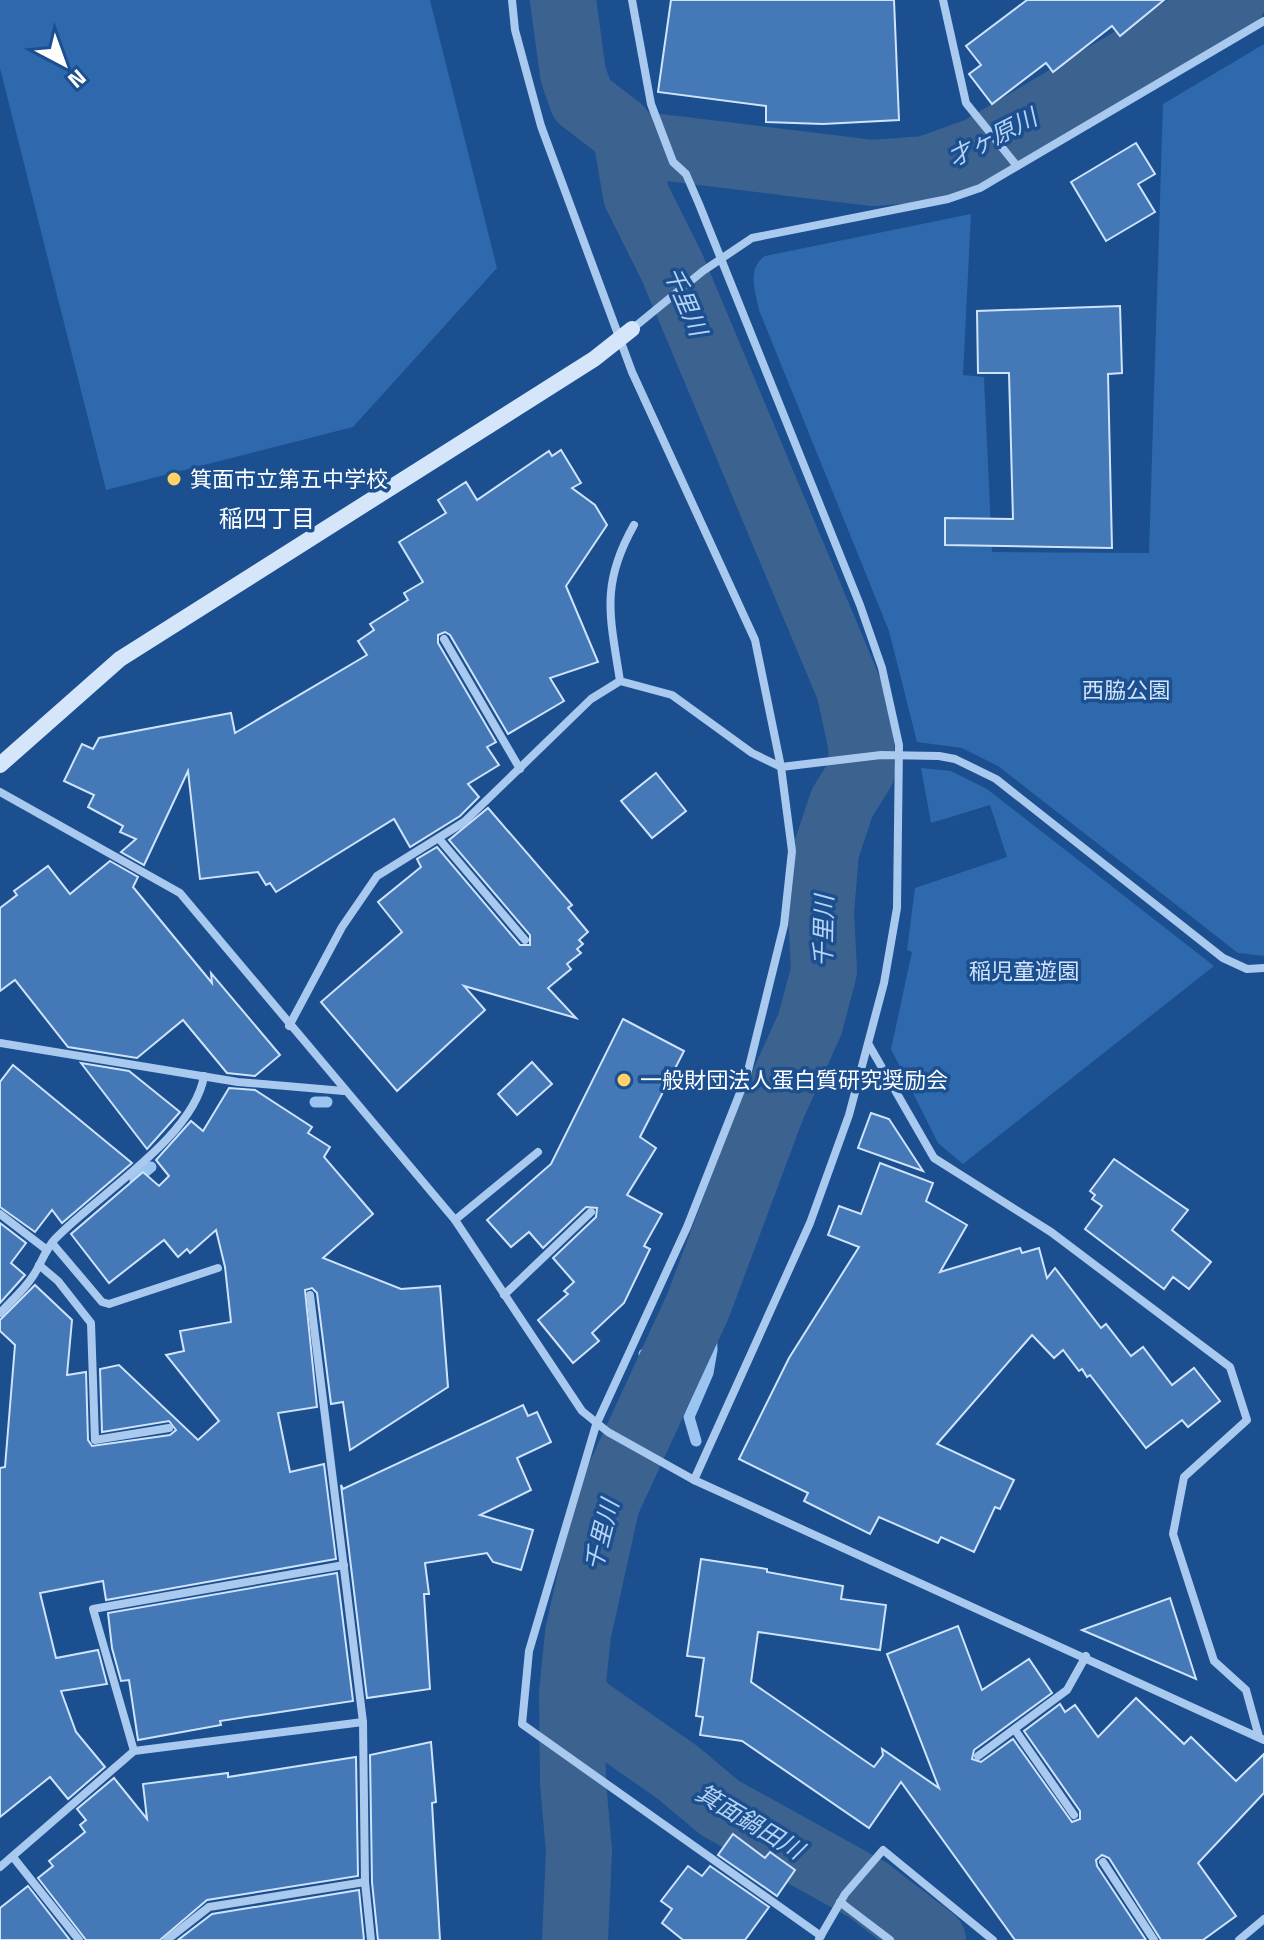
<svg xmlns="http://www.w3.org/2000/svg" width="1264" height="1940" font-family="'Titillium Web','Noto Sans JP',sans-serif">
  <style>
    .green { fill: #2e69ad }
    .lines { fill: none; stroke-linecap: round; stroke-linejoin: round }
    .stream { stroke: #9cc4f0; stroke-width: 11 }
    .river { stroke: #3c6290; stroke-width: 66 }
    .building { fill: #4478b7; stroke: #cfe3fa; stroke-width: 2 }
    .street { stroke: #a9c9ee; stroke-width: 8 }
    .secondary { stroke: #d6e6fa; stroke-width: 16 }
    .poi-dot { fill: #ffd166; stroke: #1b4f8f; stroke-width: 3 }
    .labels { text-anchor: middle; dominant-baseline: central; stroke-width: 7; stroke-linejoin: round; paint-order: stroke }
    .poi-label { font-size: 22px; fill: #fff; stroke: #1b4f8f; text-anchor: start }
    .park-label { font-size: 22px; fill: #cfe3fa; stroke: #1b4f8f }
    .water-label { font-size: 24px; font-style: italic; fill: #b5d3f5; stroke: #1b4f8f }
    .neighbourhood-label { font-size: 24px; fill: #fff; stroke: #1b4f8f }
  </style>
  <rect width="100%" height="100%" fill="#1b4f8f"/>
  <g class="green">
    <path d="M0,0h430l67,268 -144,159 -247,63 -106,-422z"/>
    <path d="M1264,44v912l-26,-3 -240,-187 -36,-18 -45,-6 -28,-111 -130,-321c-4,-18 -12,-43 6,-54l206,-42 -8,161 21,2 8,175 157,1 14,-449z"/>
    <path d="M921,768l30,3 36,18 227,177 -251,198 -25,-21 -47,-94 21,-97 -5,-2 8,-62 92,-31 -17,-52 -59,18z"/>
  </g>
  <g class="lines">
    <g class="stream">
      <path d="M315,1102h12"/>
      <path d="M135,1180l16,-13"/>
      <path d="M644,1354l25,10"/>
      <path d="M696,1441l-7,-24 19,-44 4,-23 -1,-28 -13,-16"/>
    </g>
    <g class="river">
      <path d="M563,0l10,74 9,26 38,29 7,14 9,52 36,72 177,422 12,55 1,27 -20,32 -16,48 -5,61 3,59 -14,53 -38,84 -74,198 -91,197 -29,131 -6,59 1,90 6,68 -4,89"/>
      <path d="M627,143l245,30 54,-4 53,-19 254,-150"/>
      <path d="M572,1693l16,17 89,62 43,36 148,82 65,50"/>
    </g>
  </g>
  <g class="building">
    <path d="M671,0h223l5,120 -76,4 -57,-2v-16l-108,-14z"/>
    <path d="M1027,0h137l-44,36 -8,-10 -59,46 -7,-9 -54,41 -23,-30 12,-9 -15,-19z"/>
    <path d="M1136,143l19,31 -17,10 17,28 -49,29 -35,-59z"/>
    <path d="M1120,306l2,67 -14,1 4,174 -167,-3v-27l68,1 -4,-146h-31l-1,-62z"/>
    <path d="M561,450l20,33 -9,5 23,17 12,20 -41,61 32,76 -48,16 14,23 -56,33 -58,-99 -5,-3 -7,3v8l58,99 -9,5 12,18 -31,19 11,13 -19,19 -50,31 -16,-28 -118,73 -6,-9 -4,2 -8,-13 -58,7 -12,-108 -44,94 -23,-13 15,-13 -16,-7 3,-6 -35,-19 6,-12 -30,-14 18,-37 11,5 6,-11 132,-25 4,20 132,-78 -9,-14 16,-11 -4,-6 38,-24 -4,-7 19,-11 -24,-40 47,-29 -8,-13 28,-18 11,18 72,-49 3,5z"/>
    <path d="M656,773l30,38 -34,27 -31,-37z"/>
    <path d="M488,808l84,97 -4,3 20,24 -9,8 4,4 -6,5 4,4 -14,11 4,5 -23,19 28,30 -112,-32 21,24 -88,81 -76,-89 81,-70 -24,-30 43,-35 -4,-8 20,-12 83,98h10v-10l-81,-95z"/>
    <path d="M110,861l28,16 -5,10 79,96 -1,-10 69,82 -25,21 -28,-3 -44,-53 -46,38 -69,-11 -53,-67 -15,11v-83l17,-13 -3,-4 34,-25 22,28z"/>
    <path d="M623,1019l61,32 -44,86 16,11 -29,47 35,19 -18,32 6,3 -26,54 -32,30 7,8 -26,22 -35,-43 30,-26 -4,-3 10,-9 -21,-24 43,-41 1,-9 -11,-1 -43,41 -14,-16 -18,15 -24,-27 64,-56z"/>
    <path d="M532,1062l20,22 -35,31 -19,-21z"/>
    <path d="M81,1063l48,8 51,41 -33,37z"/>
    <path d="M13,1065l119,98 -70,60 -10,-13 -17,22 -35,-25v-125z"/>
    <path d="M229,1088l26,2 57,37 -4,6 22,14 -6,10 49,57 -50,44 78,31 39,-3 8,101 -98,63 -7,-48 -12,2 -14,-111 -5,-5 -7,2 12,117 -39,6 12,59 34,-8 12,95 -230,41 -3,-19 -63,12 16,65 42,-8 9,34 -46,7 15,41 29,35 -37,32 -18,-22 -50,40v-349l5,-1 10,-122 -15,-14v-11l35,-35 37,35 -5,55 19,-3 2,68 4,6 78,-11 6,-5 -7,-9 -67,11 -2,-63 19,-4 79,75 21,-19 -53,-66 18,-4 -4,-20 51,-9 -6,-55 -9,-37 -26,23 -3,-4 -9,8 -14,-17 -55,43 -38,-49 72,-62 16,14 10,-10 -13,-16 35,-39 12,10z"/>
    <path d="M871,1113l18,6 34,52 -65,-23z"/>
    <path d="M1114,1159l74,51 -16,20 39,32 -22,27 -16,-12 -9,12 -79,-60 17,-23 -10,-7 3,-4 -5,-4z"/>
    <path d="M880,1163l53,20 -7,18 41,24 -27,47 80,-24 2,5 17,-5 8,30 8,-10 46,60 5,-4 25,32 12,-9 29,38 22,-17 26,33 -32,26 -6,-7 -36,28 -56,-73 -3,2 -5,-8 -3,2 -16,-21 -9,8 -22,-23 -95,109 77,36 -14,29 -5,-2 -21,45 -33,-15 -3,6 -59,-26 -9,17 -66,-33 4,-8 -69,-34 50,-101 70,-111 -31,-12 11,-29 22,8z"/>
    <path d="M0,1223l26,20 -15,20 14,12 -25,28z"/>
    <path d="M523,1405l5,11 9,-4 14,30 -34,16 14,32 -51,25 53,15 -12,40 -28,-8 -6,-9 -62,10 4,31h-5l6,95 -63,9 -26,-213 2,4z"/>
    <path d="M701,1559l66,10v3l76,14 -2,13 45,6 -6,45 -122,-18 -7,50 123,85 9,-12 -1,-6 57,39 -52,-134 71,-28 24,64 47,-31 23,34 -78,57 -2,9 9,3 32,-23 59,83 8,-3v-8l-56,-80 36,-27 5,8 10,-7 23,32 38,-39 48,46 7,-7 45,44 28,-27v39l-66,70 38,53 -33,24h-42l-52,-82 -7,-3 -6,5 1,6 49,74h-131l-114,-158 -32,46 -127,-87 -42,-6 3,-18 -7,-1 8,-58 -17,-2z"/>
    <path d="M337,1573l16,128 -133,20 1,4 -83,15 -9,-60 -8,1 -9,-33 -4,-35z"/>
    <path d="M1170,1598l26,81 -114,-49z"/>
    <path d="M431,1742l5,60 -4,1 8,137h-62l-6,-58 -2,-127z"/>
    <path d="M356,1757l2,119 -151,24 -47,40h-74l-48,-62 15,-12 -4,-5 36,-29 -5,-7 6,-5 -9,-11 37,-31 33,41 -4,-35 85,-11v4z"/>
    <path d="M733,1834l32,24 5,-6 25,18 -18,26 -59,-41z"/>
    <path d="M688,1866l14,10 8,-10 59,41 -24,33h-62l-21,-17 10,-14 -11,-8z"/>
    <path d="M28,1886l42,54h-70v-32z"/>
    <path d="M359,1890l5,50h-186l34,-26z"/>
  </g>
  <g class="lines">
    <g class="street">
      <path d="M512,0l3,30 26,96 91,246 123,268 26,127 11,84 -8,74 -37,150 -60,152 -91,198 -67,226 -7,73 299,212"/>
      <path d="M632,0l19,104 22,58 13,12 13,30 161,401 22,63 17,77 -2,163 -13,75 -35,132 -39,108 -116,257"/>
      <path d="M943,0l23,103 51,63"/>
      <path d="M632,329l71,-58 49,-33 196,-39 32,-11 284,-167"/>
      <path d="M444,639l76,130"/>
      <path d="M620,681c-10,-65 -20,-96 14,-156"/>
      <path d="M0,792l180,101 275,327 127,191 26,21 86,48 570,260"/>
      <path d="M440,840l85,100"/>
      <path d="M289,1026l53,-99 35,-51 87,-54 127,-123 29,-18 52,14 80,58 29,14 100,-12 58,1 16,3 41,20 227,179 24,11 17,-1"/>
      <path d="M0,1043l238,39 106,9"/>
      <path d="M869,1045l65,113 117,74 179,135 17,53 -63,57 -11,57 41,127 32,29 13,47"/>
      <path d="M0,1214l47,36"/>
      <path d="M455,1220l83,-68"/>
      <path d="M52,1243l50,59 7,2 109,-36"/>
      <path d="M39,1265l19,16 33,42 4,117 74,-12"/>
      <path d="M310,1295l53,427 2,160 6,58"/>
      <path d="M504,1295l87,-83"/>
      <path d="M0,1313c11,-12 24,-23 33,-37 8,-12 12,-26 22,-37 42,-44 139,-102 149,-163"/>
      <path d="M1015,1730l59,85"/>
      <path d="M134,1751l-41,-142 251,-44"/>
      <path d="M978,1756l89,-66 19,-34"/>
      <path d="M13,1857l66,83"/>
      <path d="M1103,1862l51,78"/>
      <path d="M0,1867l134,-116 229,-29"/>
      <path d="M840,1902l50,38"/>
      <path d="M819,1939l26,-45 38,-44 110,90"/>
      <path d="M167,1940l42,-33 156,-25"/>
      <path d="M1239,1940l25,-21"/>
    </g>
    <path class="secondary" d="M0,765l120,-106 474,-300 38,-30"/>
  </g>
  <g class="poi-dot">
    <circle cx="174" cy="479" r="8"/>
    <circle cx="624" cy="1080" r="8"/>
  </g>
  <g class="labels">
    <g class="poi-label">
      <text x="190" y="479">箕面市立第五中学校</text>
      <text x="640" y="1080">一般財団法人蛋白質研究奨励会</text>
    </g>
    <g class="park-label">
      <text x="1126" y="690">西脇公園</text>
      <text x="1024" y="971">稲児童遊園</text>
    </g>
    <g class="water-label">
      <text transform="translate(992 137) rotate(-27)">才ヶ原川</text>
      <text transform="translate(686 301) rotate(67)">千里川</text>
      <text transform="translate(823 931) rotate(-89)">千里川</text>
      <text transform="translate(601 1535) rotate(-76)">千里川</text>
      <text transform="translate(750 1821) rotate(31)">箕面鍋田川</text>
    </g>
    <g class="neighbourhood-label">
      <text x="267" y="518">稲四丁目</text>
    </g>
  </g>
  <g transform="translate(64 64) rotate(139)" stroke="#1b4f8f" stroke-width="6" paint-order="stroke">
  <path d="M0-6L14 30L0 20L-14 30Z" fill="#ffffff"/>
  <text y="-12" font-size="22" font-weight="bold" text-anchor="middle" fill="#ffffff">N</text>
  </g>
</svg>
